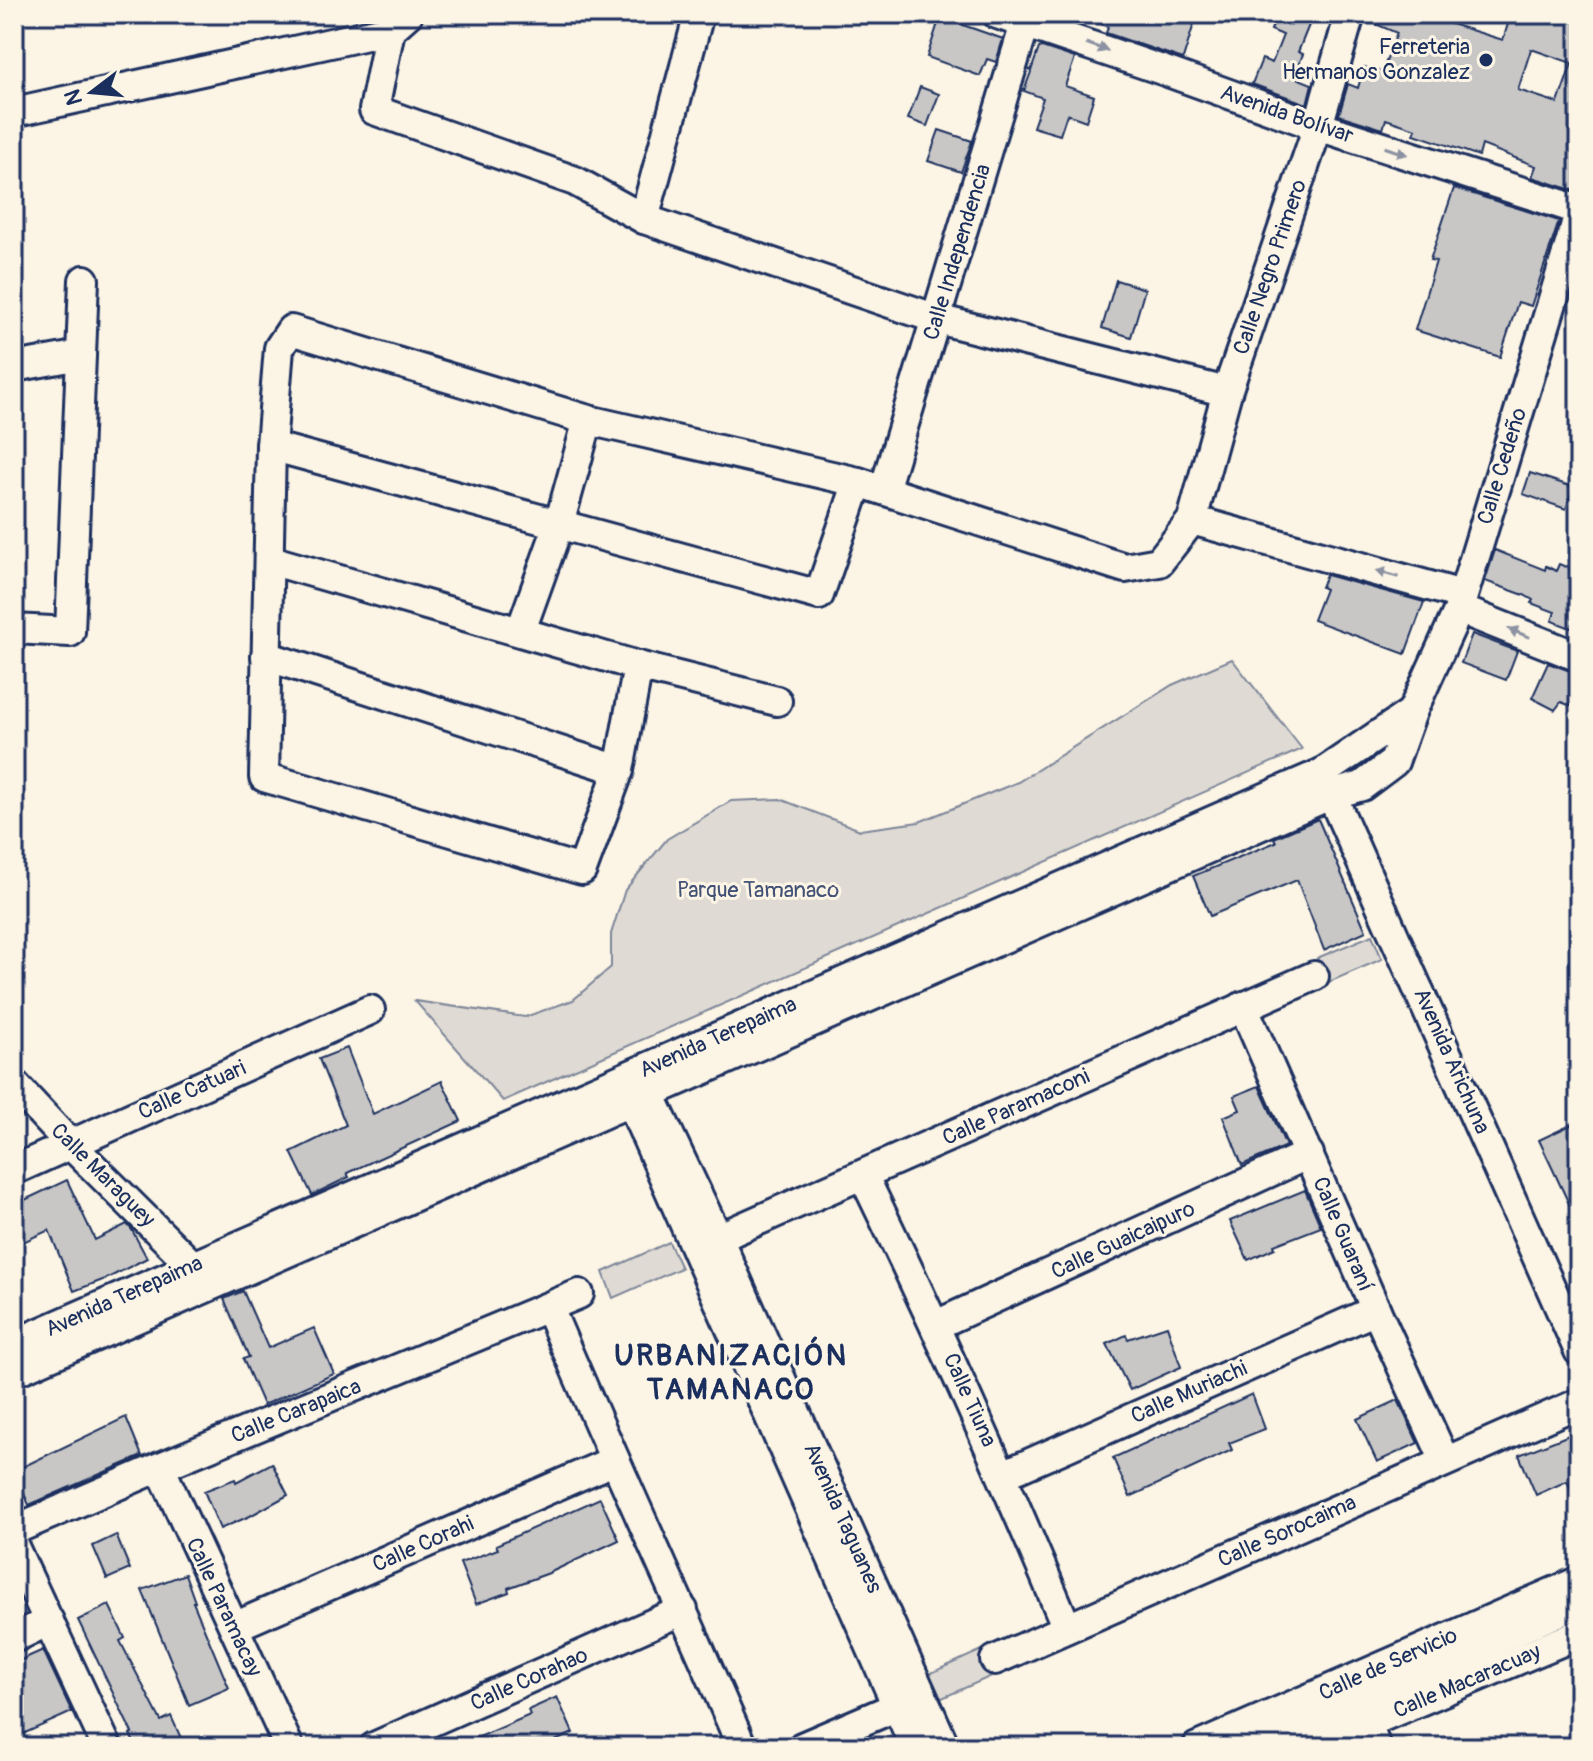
<svg xmlns="http://www.w3.org/2000/svg" width="1593" height="1761" font-family="Pangolin,sans-serif">
  <style>
    .green { fill: #dfdbd4; stroke: #7d8599; stroke-width: 2 }
    .building { fill: #c8c7c6; stroke: #1b2f5e; stroke-width: 2; fill-rule: evenodd }
    .lines { fill: none; stroke-linecap: round; stroke-linejoin: round }
    .minor-casing { stroke: #1b2f5e; stroke-width: 34 }
    .minor { stroke: #fcf5e5; stroke-width: 28 }
    .oneway { fill: #8c92a2 }
    .poi-dot { fill: #1b2f5e; stroke: #fcf5e5; stroke-width: 3 }
    .labels { text-anchor: middle; dominant-baseline: central; stroke-width: 6; stroke-linejoin: round; paint-order: stroke }
    .poi-label { font-size: 22px; fill: #1b2f5e; stroke: #fcf5e5; text-anchor: end }
    .street-label { font-size: 22px; fill: #1b2f5e; stroke: #fcf5e5 }
    .park-label { font-size: 22px; fill: #425176; stroke: #fcf5e5 }
    .district-label { font-size: 30px; font-weight: bold; letter-spacing: 2px; fill: #1b2f5e; stroke: #fcf5e5 }
  </style>
  <rect width="100%" height="100%" fill="#fcf5e5"/>
  <filter id="ink" filterUnits="userSpaceOnUse"><feTurbulence type="fractalNoise" baseFrequency=".0125" numOctaves="2"/><feDisplacementMap in="SourceGraphic" scale="16" xChannelSelector="R" yChannelSelector="G"/><feConvolveMatrix kernelMatrix="1 2 1 2 8 2 1 2 1" color-interpolation-filters="sRGB"/></filter>
  <g filter="url(#ink)">
    <g class="green">
      <path d="M1232,659l70,90 -799,352 -88,-100 110,16 48,-17 38,-33v-33l14,-44 42,-51 64,-38 49,-2 80,31 59,-8 99,-40 154,-97z"/>
      <path d="M1372,935l10,24 -53,23 -12,-24z"/>
      <path d="M669,1242l12,26 -68,30 -10,-26z"/>
      <path d="M984,1649l10,26 -54,24 -11,-25z"/>
    </g>
    <g class="building">
      <path d="M1077,14h120l-14,45 -77,-26 2,-6z"/>
      <path d="M1277,14h19l15,6 -13,32 5,2 -9,23 18,7 -5,20 -55,-20 10,-25 10,4 11,-28 -12,-5z"/>
      <path d="M1367,14h52l84,26 8,-26h68v178l-47,-15 4,-11 -54,-21 -3,11 -65,-22 2,-5 -30,-10 -3,10 -44,-14 9,-31 10,4 6,-21 18,5 15,-39 -31,-13zM1531,49l41,14 -14,40 -40,-13z"/>
      <path d="M940,17l63,22 -7,23 -9,-3 -7,17 -53,-19z"/>
      <path d="M1042,47l33,11 -10,28 29,10 -8,25 -19,-7 -7,21 -27,-8 10,-29 -19,-7 7,-19 -2,-3 2,2 8,-23z"/>
      <path d="M920,87l19,7 -12,32 -19,-7z"/>
      <path d="M939,130l33,11 -11,31 -33,-11z"/>
      <path d="M1454,188l105,33 -28,85 -13,-4 -18,55 -85,-27 21,-69 -6,-1z"/>
      <path d="M1116,280l29,9 -14,48 -29,-9z"/>
      <path d="M1530,473l43,14 -7,22 -43,-15z"/>
      <path d="M1495,550l50,20 1,-4 10,5 3,-7 20,8v59l-27,-10 3,-9 -24,-9 2,-3 -9,-5 -39,-14z"/>
      <path d="M1326,575l98,27 -19,52 -92,-34 12,-31 -4,-2z"/>
      <path d="M1472,634l45,17 -11,29 -45,-17z"/>
      <path d="M1548,663l31,11v35l-18,-7 -6,8 -23,-12z"/>
      <path d="M1318,819l48,112 -42,19 -27,-70 -87,36 -17,-40 83,-34 -2,-4z"/>
      <path d="M347,1048l26,66 69,-33 19,40 -114,52 2,4 -37,18 -21,-43 55,-27 -27,-66z"/>
      <path d="M1259,1086l27,60 -44,19 -19,-48 17,-7 -6,-14z"/>
      <path d="M1579,1121v104l-40,-85z"/>
      <path d="M67,1180l28,60 32,-16 5,6 15,28 -39,20 -34,13 -25,-61 -28,13 -7,-16v-22z"/>
      <path d="M1305,1190l16,37 -47,18 1,3 -27,12 -18,-39z"/>
      <path d="M243,1291l25,57 46,-20 20,46 -71,31 -20,-46 6,-2 -25,-58z"/>
      <path d="M1167,1326l14,41 -51,23 -23,-46 19,-9 2,4z"/>
      <path d="M1252,1394l13,35 -36,14 3,7 -102,47 -17,-39z"/>
      <path d="M1398,1400l20,43 -41,19 -20,-43z"/>
      <path d="M126,1417l16,39 -113,49 -15,-34z"/>
      <path d="M1579,1431v77l-12,-27 -31,14 -17,-40z"/>
      <path d="M272,1463l16,32 -38,21 -30,13 -16,-38 31,-12 1,3z"/>
      <path d="M600,1498l19,42 -70,33 -41,15 1,4 -33,12 -16,-41 38,-14 -2,-4z"/>
      <path d="M116,1535l14,34 -23,10 -14,-33z"/>
      <path d="M185,1574l10,28h-2l36,86 -40,17 -47,-115z"/>
      <path d="M109,1605l16,33 -5,3 41,80 10,-5 14,31h-49l-6,-13 2,-1 -54,-113z"/>
      <path d="M43,1650l29,62 -58,26v-75z"/>
      <path d="M557,1697l16,36 -31,14h-86l74,-32 -2,-5z"/>
    </g>
    <g class="lines">
      <defs>
        <g id="minor">
          <path d="M408,14l-18,16 -16,80 201,71 69,38 293,100 290,73"/>
          <path d="M997,14l168,57 153,55 261,84"/>
          <path d="M14,112l376,-82"/>
          <path d="M644,219l55,-205"/>
          <path d="M14,367l67,-12"/>
          <path d="M271,446l548,149 39,-113"/>
          <path d="M884,490l144,-476"/>
          <path d="M1192,520l270,75"/>
          <path d="M270,560l368,106"/>
          <path d="M1459,609l120,48"/>
          <path d="M14,629l56,3 14,-352"/>
          <path d="M521,630l38,-106 29,-104"/>
          <path d="M266,656l353,114"/>
          <path d="M777,701l-139,-35 -19,104 -37,100 -318,-93 7,-331 8,-98 12,-18 297,90 270,62 267,86 34,-6 33,-42 35,-128 91,-266 32,-112"/>
          <path d="M1324,778l255,573"/>
          <path d="M1243,1006l133,304 69,151"/>
          <path d="M642,1077l76,161 227,509"/>
          <path d="M14,1084l56,60 123,122"/>
          <path d="M630,1100l285,647"/>
          <path d="M14,1170l356,-160"/>
          <path d="M863,1175c73,150 140,300 204,453"/>
          <path d="M718,1238l596,-262"/>
          <path d="M549,1308c62,147 130,292 193,439"/>
          <path d="M936,1325l373,-171"/>
          <path d="M14,1344l1308,-571 90,-61"/>
          <path d="M14,1372l1316,-577 32,-9 32,-24 18,-50 47,-103 120,-395"/>
          <path d="M160,1467l129,280"/>
          <path d="M1003,1475l373,-165"/>
          <path d="M14,1530l146,-63 419,-173"/>
          <path d="M14,1547l93,200"/>
          <path d="M234,1627l379,-166"/>
          <path d="M14,1638l35,-17"/>
          <path d="M995,1660l584,-257"/>
          <path d="M1366,1723l10,24"/>
          <path d="M374,1747l309,-137"/>
          <path d="M802,1747l112,-48"/>
          <path d="M1197,1747l382,-166"/>
          <path d="M1249,1747l330,-144"/>
          <path d="M1310,1747l269,-113"/>
        </g>
      </defs>
      <use href="#minor" class="minor-casing"/>
      <use href="#minor" class="minor"/>
    </g>
    <defs><path id="oneway-solid" d="M-6-.8H1V-3.2L6.5 0L1 3.2V.8H-6Z" transform="scale(2)"/></defs>
    <g class="oneway">
      <use href="#oneway-solid" transform="translate(1097 47) rotate(19)"/>
      <use href="#oneway-solid" transform="translate(1396 151) rotate(18)"/>
      <use href="#oneway-solid" transform="translate(1387 574) rotate(-164)"/>
      <use href="#oneway-solid" transform="translate(1519 633) rotate(-158)"/>
    </g>
  </g>
  <circle class="poi-dot" cx="1486" cy="60" r="8"/>
  <g class="labels">
    <g class="poi-label">
      <text x="1470" y="47">Ferreteria<tspan x="1470" dy="25">Hermanos Gonzalez</tspan></text>
    </g>
    <g class="street-label">
      <text transform="translate(1287 114) rotate(19)">Avenida Bolívar</text>
      <text transform="translate(957 252) rotate(-73)">Calle Independencia</text>
      <text transform="translate(1270 267) rotate(-71)">Calle Negro Primero</text>
      <text transform="translate(1502 466) rotate(-73)">Calle Cedeño</text>
      <text transform="translate(718 1037) rotate(-24)">Avenida Terepaima</text>
      <text transform="translate(1452 1061) rotate(66)">Avenida Arichuna</text>
      <text transform="translate(192 1090) rotate(-24)">Calle Catuari</text>
      <text transform="translate(1016 1107) rotate(-24)">Calle Paramaconi</text>
      <text transform="translate(103 1175) rotate(45)">Calle Maraguey</text>
      <text transform="translate(1343 1234) rotate(67)">Calle Guaraní</text>
      <text transform="translate(1123 1240) rotate(-25)">Calle Guaicaipuro</text>
      <text transform="translate(124 1296) rotate(-24)">Avenida Terepaima</text>
      <text transform="translate(1189 1392) rotate(-24)">Calle Muriachi</text>
      <text transform="translate(970 1400) rotate(66)">Calle Tiuna</text>
      <text transform="translate(296 1411) rotate(-22)">Calle Carapaica</text>
      <text transform="translate(843 1518) rotate(66)">Avenida Taguanes</text>
      <text transform="translate(1287 1531) rotate(-24)">Calle Sorocaima</text>
      <text transform="translate(423 1544) rotate(-24)">Calle Corahi</text>
      <text transform="translate(224 1607) rotate(65)">Calle Paramacay</text>
      <text transform="translate(1388 1664) rotate(-24)">Calle de Servicio</text>
      <text transform="translate(529 1679) rotate(-24)">Calle Corahao</text>
      <text transform="translate(1467 1681) rotate(-23)">Calle Macaracuay</text>
    </g>
    <g class="park-label">
      <text x="758" y="890">Parque Tamanaco</text>
    </g>
    <g class="district-label">
      <text x="731" y="1355">URBANIZACIÓN<tspan x="731" dy="34">TAMANACO</tspan></text>
    </g>
  </g>
  <rect width="1593" height="1761" fill="none" stroke="#fcf5e5" stroke-width="48"/>
  <rect x="24" y="24" width="1545" height="1713" fill="none" stroke="#1b2f5e" stroke-width="3" filter="url(#ink)"/>
  <g transform="translate(92 92) rotate(254)" stroke="#fcf5e5" stroke-width="6" paint-order="stroke">
  <path d="M0-6L14 30L0 20L-14 30Z" fill="#1b2f5e"/>
  <text y="-12" font-size="22" font-weight="bold" text-anchor="middle" fill="#1b2f5e">N</text>
  </g>
</svg>
